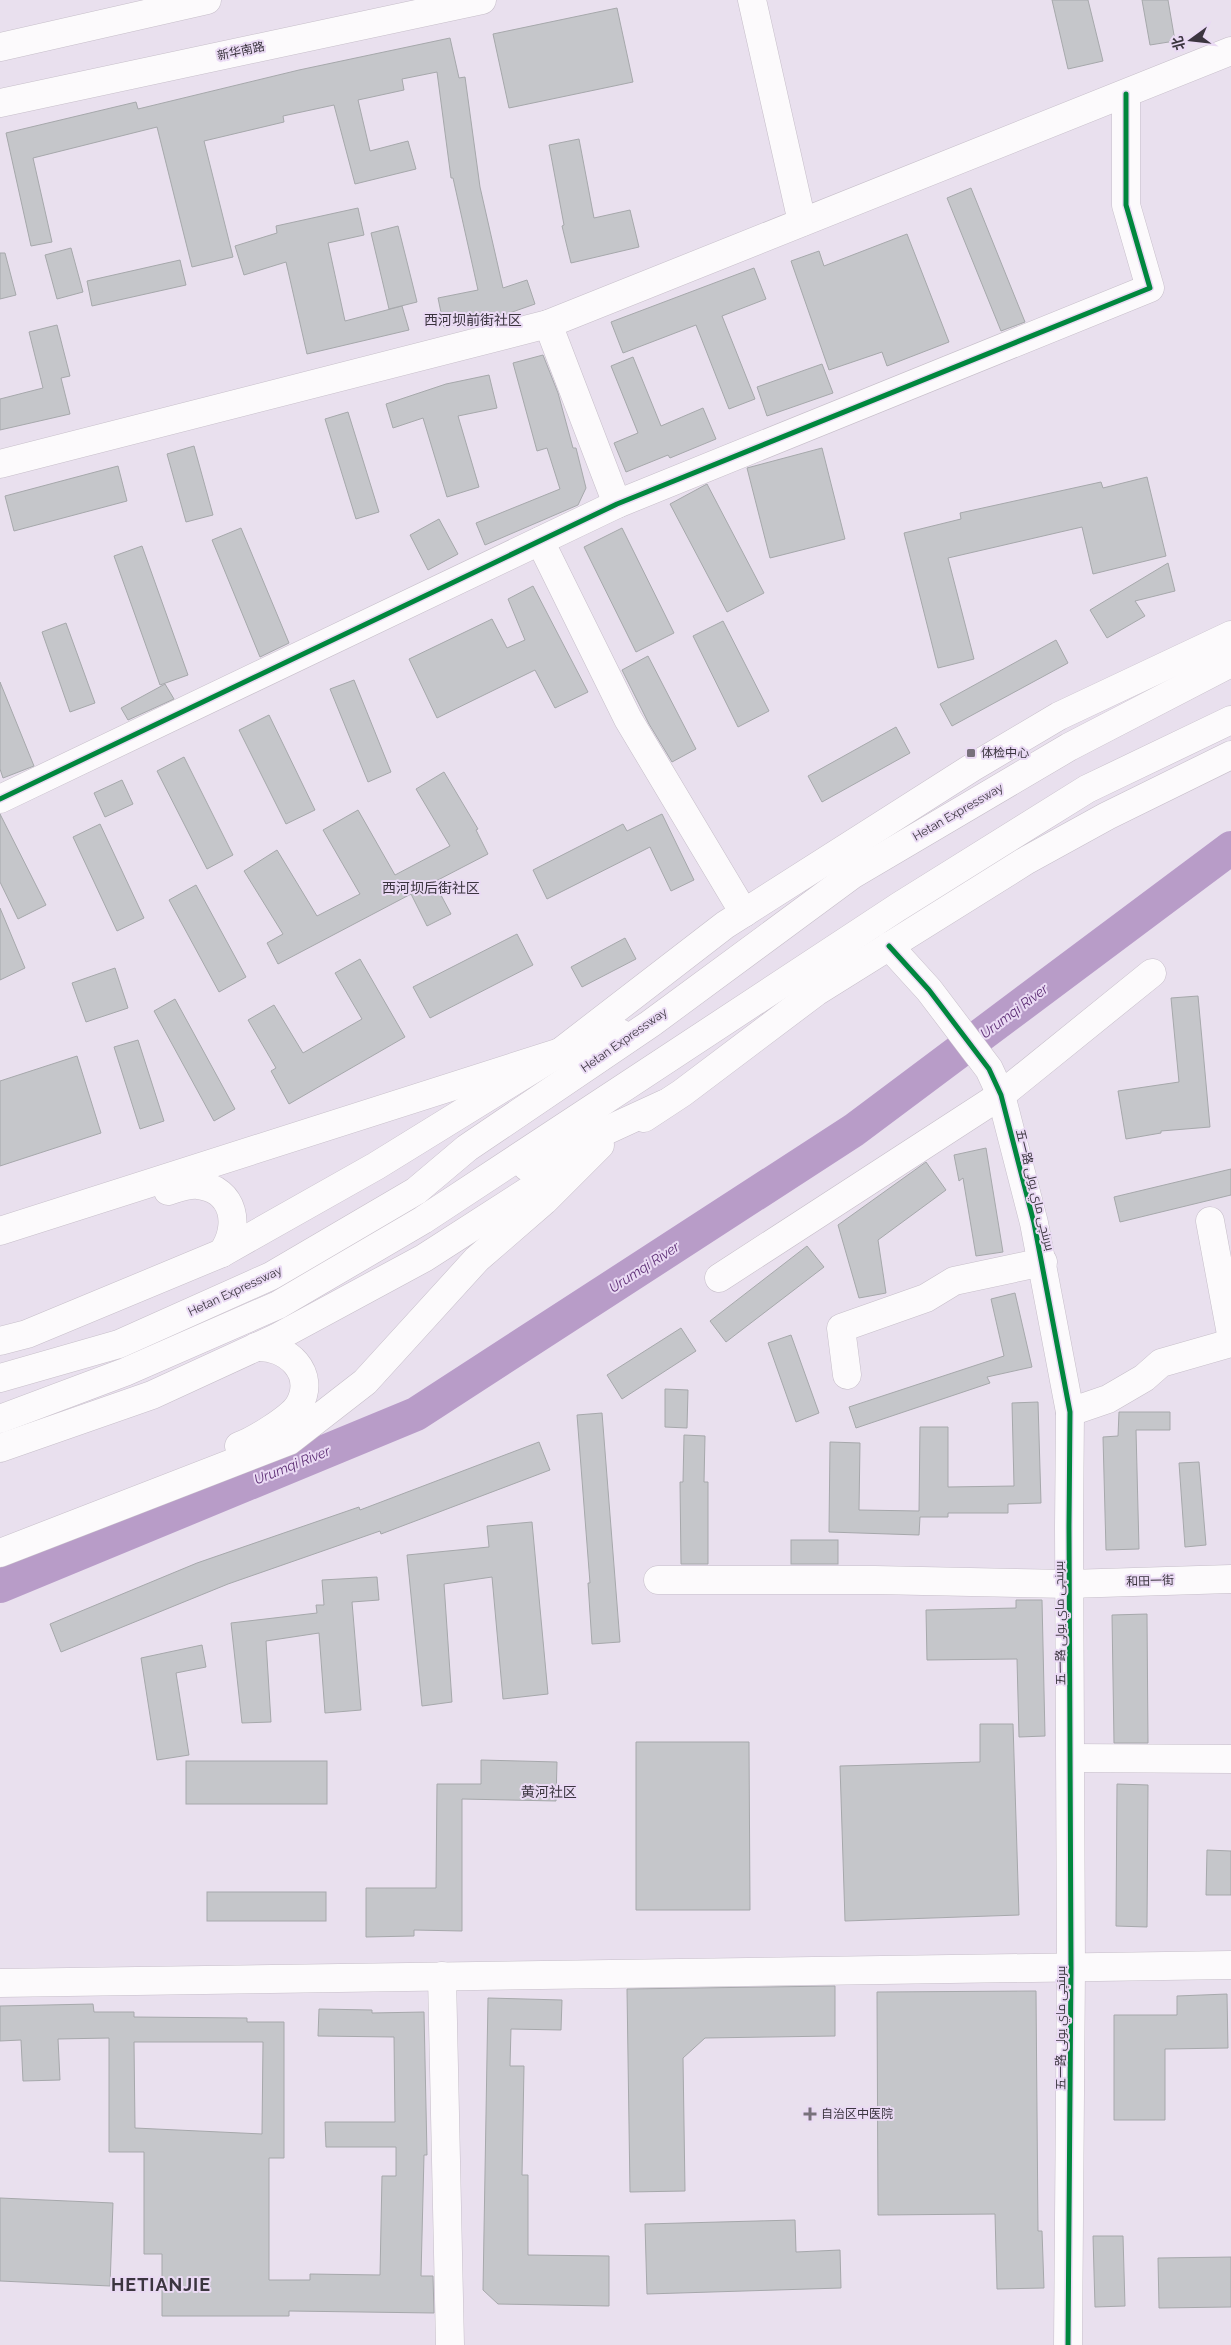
<svg xmlns="http://www.w3.org/2000/svg" width="1231" height="2345" font-family="Raleway,Cairo,'Noto Sans SC',sans-serif">
  <style>
    .lines { fill: none; stroke-linecap: round; stroke-linejoin: round }
    .river { stroke: #b89cc8; stroke-width: 34 }
    .building { fill: #c5c6ca; stroke: #a6a8ab; fill-rule: evenodd }
    .minor-casing { stroke: #c6bec9; stroke-width: 29 }
    .major-casing { stroke: #c6bec9; stroke-width: 29 }
    .highway-casing { stroke: #c6bec9; stroke-width: 29 }
    .minor { stroke: #fcfafc; stroke-width: 28 }
    .major { stroke: #fcfafc; stroke-width: 28 }
    .highway { stroke: #fcfafc; stroke-width: 28 }
    .cycleway-casing { stroke: #eadaf4; stroke-width: 8 }
    .cycleway { stroke: #00873e; stroke-width: 5 }
    .poi-dot { fill: #78717c; stroke: #eadaf4; stroke-width: 2 }
    .labels { text-anchor: middle; dominant-baseline: central; stroke-width: 4; stroke-linejoin: round; paint-order: stroke }
    .street-label { font-size: 12px; fill: #3b353f; stroke: #eadaf4 }
    .poi-label { font-size: 12px; fill: #3b353f; stroke: #eadaf4; text-anchor: start }
    .neighbourhood-label { font-size: 14px; fill: #3b353f; stroke: #eadaf4 }
    .water-label { font-size: 14px; font-style: italic; fill: #5d2e75; stroke: #eadaf4 }
    .district-label { font-size: 18px; font-weight: bold; letter-spacing: 1px; fill: #3b353f; stroke: #eadaf4 }
  </style>
  <rect width="100%" height="100%" fill="#e9e0ee"/>
  <g class="lines">
    <path class="river" d="M0,1586l416,-172 438,-284 377,-282"/>
  </g>
  <g class="building">
    <path d="M1052,0h36l15,61 -35,8z"/>
    <path d="M1142,0h26l7,41 -25,4z"/>
    <path d="M617,8l16,74 -124,26 -16,-74z"/>
    <path d="M450,38l9,40 6,-1 15,110 23,101 24,-8 8,24 -34,12 -57,11 -6,-29 40,-8 -25,-112h-2l-14,-106 -35,7 2,11 -46,10 12,51 38,-10 8,28 -61,15 -21,-79 -51,11 1,6 -80,19 29,116 -41,10 -35,-140 -124,31 19,84 -21,4 -25,-113 130,-31 2,7 161,-39z"/>
    <path d="M579,139l15,79 36,-8 9,37 -68,16 -9,-37 2,-1 -15,-80z"/>
    <path d="M971,188l54,134 -24,9 -54,-133z"/>
    <path d="M358,208l6,27 -36,8 17,78 57,-15 7,24 -102,24 -21,-92 -42,13 -9,-29 42,-13 -1,-7z"/>
    <path d="M398,226l19,76 -28,7 -18,-76z"/>
    <path d="M907,234l42,108 -62,24 -5,-14 -53,18 -38,-109 28,-10 5,15z"/>
    <path d="M71,248l12,44 -26,7 -12,-44z"/>
    <path d="M0,253h5l11,42 -16,4z"/>
    <path d="M180,260l6,25 -94,21 -5,-25z"/>
    <path d="M754,268l12,31 -44,17 33,83 -26,10 -33,-84 -73,28 -12,-31z"/>
    <path d="M57,325l13,51 -9,2 9,36 -70,16v-31l43,-11 -14,-56z"/>
    <path d="M543,355l15,38 15,55h3l10,40 -8,17 -93,40 -9,-22 84,-34 -13,-41 -10,3 -24,-88z"/>
    <path d="M633,357l28,69 42,-18 13,31 -46,19 -2,-3 -42,17 -12,-29 24,-10 -27,-67z"/>
    <path d="M822,364l11,29 -66,23 -10,-29z"/>
    <path d="M489,375l8,33 -39,8 21,71 -32,10 -24,-79 -30,10 -7,-24 60,-20z"/>
    <path d="M348,412l31,100 -23,7 -31,-100z"/>
    <path d="M194,446l19,69 -27,7 -19,-68z"/>
    <path d="M822,448l23,91 -75,19 -23,-90z"/>
    <path d="M118,466l9,35 -113,30 -9,-35z"/>
    <path d="M1147,477l19,79 -73,18 -11,-47 -134,31 26,101 -36,9 -34,-135 57,-14 -1,-6 141,-31 2,6z"/>
    <path d="M707,484l57,109 -37,19 -57,-108z"/>
    <path d="M439,519l19,35 -30,16 -18,-35z"/>
    <path d="M241,528l48,115 -29,14 -48,-117z"/>
    <path d="M622,528l52,105 -38,19 -52,-105z"/>
    <path d="M142,546l46,129 -28,10 -46,-129z"/>
    <path d="M1168,563l7,28 -40,10 10,15 -38,22 -17,-28z"/>
    <path d="M533,586l55,106 -33,16 -20,-38 -98,48 -28,-59 83,-40 15,29 18,-8 -17,-41z"/>
    <path d="M723,621l46,90 -31,16 -45,-91z"/>
    <path d="M66,623l29,80 -25,9 -28,-80z"/>
    <path d="M1056,640l12,23 -116,63 -12,-22z"/>
    <path d="M648,656l48,93 -24,13 -23,-38 -27,-54z"/>
    <path d="M354,680l37,92 -23,10 -38,-93z"/>
    <path d="M0,682l34,84 -31,12 -3,-9z"/>
    <path d="M165,684l9,15 -46,21 -7,-12z"/>
    <path d="M269,715l46,95 -29,14 -47,-94z"/>
    <path d="M896,727l14,26 -88,49 -14,-26z"/>
    <path d="M184,757l49,98 -26,14 -50,-98z"/>
    <path d="M444,772l34,57 -2,1 12,24 -54,28 17,32 -24,12 -16,-32 -133,70 -11,-21 16,-9 -39,-63 33,-21 40,66 43,-22 -37,-64 35,-20 37,65 55,-29 -34,-57z"/>
    <path d="M122,780l11,24 -28,13 -11,-24z"/>
    <path d="M0,814l46,91 -28,14 -18,-37z"/>
    <path d="M662,814l32,66 -23,11 -21,-44 -103,52 -14,-29 90,-46 4,7z"/>
    <path d="M100,824l44,94 -27,13 -44,-94z"/>
    <path d="M196,885l50,92 -27,15 -50,-92z"/>
    <path d="M0,908l25,60 -25,12z"/>
    <path d="M517,934l16,31 -103,53 -17,-31z"/>
    <path d="M625,938l11,21 -54,28 -11,-20z"/>
    <path d="M360,959l45,78 -116,67 -18,-33 5,-3 -28,-48 26,-15 29,48 59,-34 -27,-46z"/>
    <path d="M115,968l13,40 -42,14 -14,-39z"/>
    <path d="M1198,996l12,131 -49,4v2l-35,6 -8,-48 61,-9 -8,-84z"/>
    <path d="M175,999l60,110 -21,12 -60,-110z"/>
    <path d="M138,1040l26,81 -24,8 -26,-82z"/>
    <path d="M77,1056l24,77 -101,33v-85z"/>
    <path d="M986,1148l17,104 -27,4 -13,-78 -4,3 -5,-26z"/>
    <path d="M926,1162l20,28 -68,50 8,53 -27,5 -21,-73z"/>
    <path d="M1231,1169v26l-111,27 -6,-25z"/>
    <path d="M807,1246l17,21 -98,75 -16,-21z"/>
    <path d="M1015,1293l17,74 -45,10 3,6 -134,45 -7,-21 155,-51 -13,-57z"/>
    <path d="M681,1328l15,23 -74,48 -15,-24z"/>
    <path d="M791,1335l28,78 -23,9 -28,-79z"/>
    <path d="M665,1389l23,1 -1,38 -22,-1z"/>
    <path d="M1038,1402l3,101 -33,1v9h-60v4h-28l-1,18 -90,-3 1,-90 30,1 -1,67 60,1 1,-84h28v60l66,-1 -2,-83z"/>
    <path d="M1119,1412h51v18h-34l3,119 -33,1 -3,-113 15,-1z"/>
    <path d="M602,1413l18,229 -28,2 -4,-61h2l-13,-168z"/>
    <path d="M684,1435l21,1 -1,46h4v82h-27l-1,-82h3z"/>
    <path d="M539,1442l11,28 -169,64 -1,-3 -152,53 -167,68 -11,-28 147,-61 162,-56 1,3z"/>
    <path d="M1199,1462l7,83 -21,2 -6,-84z"/>
    <path d="M532,1522l16,172 -45,5 -11,-122 -48,7 8,118 -30,4 -15,-151 82,-8 -2,-21z"/>
    <rect x="791" y="1540" width="47" height="24"/>
    <path d="M377,1577l2,23 -27,2 9,108 -36,3 -6,-80 -53,8 5,81 -29,1 -11,-100 86,-10 -1,-8h8l-2,-25z"/>
    <path d="M1016,1600h26l3,136 -26,1 -2,-78 -90,1 -1,-50 90,-2z"/>
    <path d="M1147,1614l1,129h-34l-2,-128z"/>
    <path d="M202,1645l4,22 -30,6 13,82 -32,5 -16,-102z"/>
    <path d="M980,1724h33l6,191 -174,6 -5,-155 140,-4z"/>
    <path d="M636,1742h113l1,168h-114z"/>
    <path d="M481,1760l76,2 -1,39 -94,-2v132l-48,-1v6l-48,1v-49h70l1,-104h44z"/>
    <rect x="186" y="1761" width="141" height="43"/>
    <path d="M1117,1784l31,1 -1,142 -31,-1z"/>
    <path d="M1207,1850l24,1v44h-25z"/>
    <rect x="207" y="1892" width="119" height="29"/>
    <path d="M835,1986v50l-130,2 -22,20 2,133 -55,1 -3,-203z"/>
    <path d="M1036,1991l2,240h4l2,57 -47,1 -2,-75 -117,1 -1,-223z"/>
    <path d="M1227,1994l1,54 -63,1v71h-51v-105h63v-19z"/>
    <path d="M488,1998l74,2 -1,30 -50,-1 -1,37h14l-2,109h6v80l81,1v50l-111,-2 -15,-14z"/>
    <path d="M93,2004l1,8h40v5l113,1v4h37v136h-15v122h41v-6l70,1 2,-99h14v-29h-70l-1,-25h70l-1,-85 -76,-1 1,-27 53,1v3l52,-1 3,143h-3l-3,121h12l1,37 -145,-2v5h-127v-62h-18v-102h-35v-114l-51,1 2,41 -37,1 -2,-41 -21,1v-35zM134,2042h129l-1,92 -127,-6z"/>
    <path d="M0,2198l113,5 -3,83 -110,-5z"/>
    <path d="M795,2220l1,32 44,-2 1,38 -194,6 -2,-70z"/>
    <path d="M1093,2236h30l2,70 -30,1z"/>
    <path d="M1231,2257v50l-72,1 -1,-50z"/>
  </g>
  <g class="lines">
    <defs>
      <g id="minor">
        <path d="M752,0l50,222"/>
        <path d="M548,324l69,180"/>
        <path d="M0,464l548,-140 683,-273"/>
        <path d="M540,541l88,178 116,194"/>
        <path d="M0,799l617,-295 533,-216 -24,-83v-111"/>
        <path d="M889,946l40,44 60,79 12,26 33,128 36,189 -1,115 2,441 -3,377"/>
        <path d="M644,1118l38,-25 134,-101 211,-132 80,-44 124,-61"/>
        <path d="M1210,1221l21,113"/>
        <path d="M719,1278l282,-183 151,-122"/>
        <path d="M0,1341l27,-7 195,-81 154,-87 183,-113 166,-128 248,-158 86,-51 172,-81"/>
        <path d="M847,1375l-6,-47 85,-30 28,-17 89,-19"/>
        <path d="M1070,1412l38,-13 36,-21 17,-15 70,-20"/>
        <path d="M0,1448l152,-53 124,-57 148,-80 154,-99"/>
        <path d="M658,1580h217l194,4 162,-5"/>
        <path d="M1071,1758l160,1"/>
        <path d="M442,1976l8,369"/>
        <path d="M0,1983l1231,-18"/>
      </g>
      <g id="major">
        <path d="M0,47l207,-47"/>
        <path d="M0,103l482,-103"/>
      </g>
      <g id="highway">
        <path d="M527,1167l137,-63"/>
        <path d="M168,1191c10,-3 20,-7 30,-6 37,4 43,42 24,68"/>
        <path d="M0,1231l620,-198"/>
        <path d="M0,1378l119,-34 152,-68 145,-85 51,-43 183,-124 202,-149 217,-128 162,-84"/>
        <path d="M0,1419l125,-47 153,-67 145,-85 475,-313 189,-118 144,-69"/>
        <path d="M239,1446c15,-5 52,-28 60,-41 18,-32 -12,-60 -43,-58"/>
        <path d="M0,1553l289,-112 76,-59 112,-123 67,-58 56,-56"/>
      </g>
    </defs>
    <use href="#minor" class="minor-casing"/>
    <use href="#major" class="major-casing"/>
    <use href="#highway" class="highway-casing"/>
    <use href="#minor" class="minor"/>
    <use href="#major" class="major"/>
    <use href="#highway" class="highway"/>
    <defs>
      <g id="cycleway">
        <path d="M0,799l617,-295 533,-216 -24,-83v-111"/>
        <path d="M889,946l40,44 60,79 12,26 33,128 36,189 -1,115 2,441 -3,377"/>
      </g>
    </defs>
    <use href="#cycleway" class="cycleway-casing"/>
    <use href="#cycleway" class="cycleway"/>
  </g>
  <g class="poi-dot">
    <rect x="966" y="748" width="10" height="10" rx="2.5"/>
    <path d="M807.5 2106.5h5v5h5v5h-5v5h-5v-5h-5v-5h5z"/>
  </g>
  <g class="labels">
    <g class="street-label">
      <text transform="translate(241 51) rotate(-12)">新华南路</text>
      <text transform="translate(958 812) rotate(-30)">Hetan Expressway</text>
      <text transform="translate(624 1040) rotate(-35)">Hetan Expressway</text>
      <text transform="translate(1035 1190) rotate(76)">五一路 بىرىنچى ماي يولى</text>
      <text transform="translate(235 1291) rotate(-25)">Hetan Expressway</text>
      <text transform="translate(1150 1581) rotate(-2)">和田一街</text>
      <text transform="translate(1060 1623) rotate(-91)">五一路 بىرىنچى ماي يولى</text>
      <text transform="translate(1061 2028) rotate(-90)">五一路 بىرىنچى ماي يولى</text>
    </g>
    <g class="poi-label">
      <text x="981" y="753">体检中心</text>
      <text x="821" y="2114">自治区中医院</text>
    </g>
    <g class="neighbourhood-label">
      <text x="473" y="320">西河坝前街社区</text>
      <text x="431" y="888">西河坝后街社区</text>
      <text x="549" y="1792">黄河社区</text>
    </g>
    <g class="water-label">
      <text transform="translate(1014 1011) rotate(-37)">Urumqi River</text>
      <text transform="translate(644 1267) rotate(-33)">Urumqi River</text>
      <text transform="translate(292 1465) rotate(-22)">Urumqi River</text>
    </g>
    <g class="district-label">
      <text x="161" y="2284">HETIANJIE</text>
    </g>
  </g>
  <g transform="translate(1191 40) rotate(255)" stroke="#eadaf4" stroke-width="4" paint-order="stroke">
  <path d="M0-4L9 19L0 12L-9 19Z" fill="#3b353f"/>
  <text y="-8" font-size="14" font-weight="bold" text-anchor="middle" fill="#3b353f">北</text>
  </g>
</svg>
